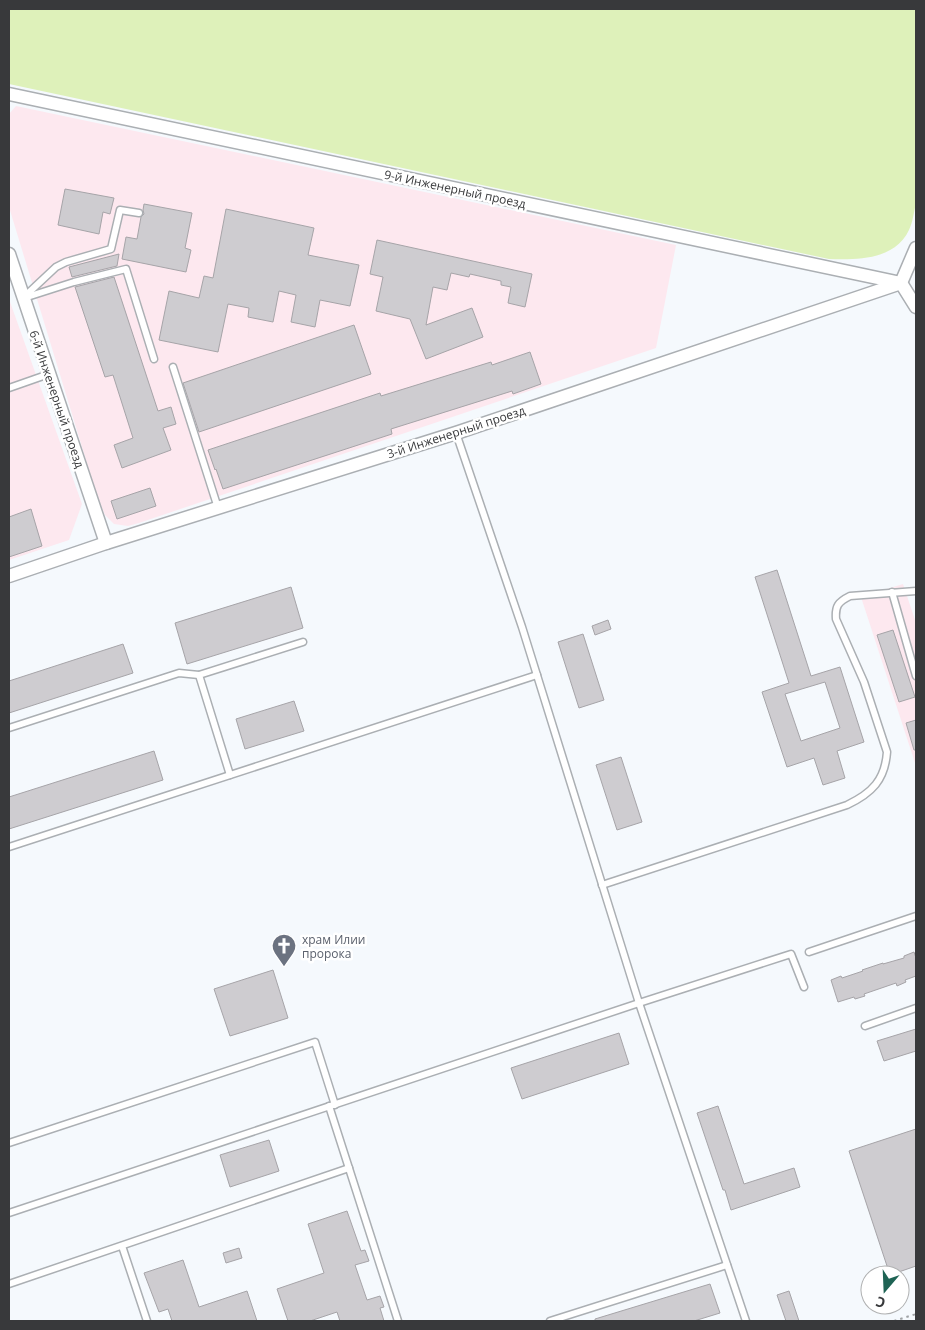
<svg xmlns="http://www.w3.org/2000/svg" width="925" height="1330" font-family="'Open Sans',sans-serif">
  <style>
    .industrial { fill: #fde8ef }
    .green { fill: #def1ba }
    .building { fill: #ceccd0; stroke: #a6a4a8; fill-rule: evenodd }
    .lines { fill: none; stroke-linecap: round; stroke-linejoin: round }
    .lane-casing { stroke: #abafb3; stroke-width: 9 }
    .street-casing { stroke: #abafb3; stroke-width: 15 }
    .path { stroke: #9fa2a5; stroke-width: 2; stroke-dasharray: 2.5 4; stroke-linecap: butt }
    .lane { stroke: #fff; stroke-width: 6 }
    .street { stroke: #fff; stroke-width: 12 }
    .labels { text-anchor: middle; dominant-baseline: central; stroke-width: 5; stroke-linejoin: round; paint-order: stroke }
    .street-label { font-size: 12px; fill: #38393b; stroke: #fff }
    .worship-label { font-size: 12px; fill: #5b616d; stroke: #fff; text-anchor: start }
  </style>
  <rect width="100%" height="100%" fill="#f5f9fd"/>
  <g class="industrial">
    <path d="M16,106l660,139 -20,103 -517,175 -11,3 -14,-2 -9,-9 -9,-22 -87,-286v-93z"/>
    <path d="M9,299l73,205 -13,36 -60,20z"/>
    <path d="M903,584l13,39v143l-55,-169z"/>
  </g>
  <path class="green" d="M9,9h907v194c-2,8 -3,19 -7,27 -14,30 -52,30 -80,29l-820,-175z"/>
  <g class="building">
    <path d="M65,189l49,9 -4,16 -7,-2 -4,22 -41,-9z"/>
    <path d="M144,204l48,9 -7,35 6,2 -5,22 -64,-13 4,-22 11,2 4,-22 3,-3 -1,-4z"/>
    <path d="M226,209l88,19 -6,27 51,10 -9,41 -30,-6 -5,27 -24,-5 5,-27 -17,-4 -6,31 -25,-5 1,-9 -21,-4 -10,48 -59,-12 10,-49 30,7 5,-22 9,2z"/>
    <path d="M377,240l155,34 -7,33 -17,-4 3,-16 -10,-2v-4l-31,-7 -1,3 -18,-4 -4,17 -14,-3 -7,38 46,-17 11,29 -57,22 -16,-40 -34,-8 7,-34 -13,-3z"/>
    <path d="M119,254l-2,12 -45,11 -3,-10z"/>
    <path d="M114,277l44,134 13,-4 5,17 -13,4 8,22 -49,18 -8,-23 19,-7 -20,-63 -8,2 -30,-90z"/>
    <path d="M354,325l17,49 -172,58 -16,-49z"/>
    <path d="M530,352l11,32 -28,10 -1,-3 -121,38 1,5 -169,55 -7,-20 -1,1 -7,-20 172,-57 1,3 110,-34 1,3z"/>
    <path d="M150,488l6,18 -39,13 -6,-18z"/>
    <path d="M31,509l11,37 -33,11v-40z"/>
    <path d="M777,570l34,106 29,-9 24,75 -27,9 8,27 -22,7 -9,-27 -27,9 -25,-75 27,-9 -34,-106zM825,682l15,46 -39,13 -16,-47z"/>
    <path d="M291,587l12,41 -116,36 -12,-41z"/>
    <path d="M608,620l3,9 -16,6 -3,-9z"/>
    <path d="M893,630l22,67 -16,5 -22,-67z"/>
    <path d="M583,634l21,66 -25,8 -21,-66z"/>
    <path d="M123,644l10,29 -124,40v-32z"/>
    <path d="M294,701l10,30 -59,18 -9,-30z"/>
    <path d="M916,720v30h-2l-8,-27z"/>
    <path d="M154,751l9,29 -154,49v-32z"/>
    <path d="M621,757l21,65 -25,8 -21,-65z"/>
    <path d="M914,952l2,6v18l-11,4 1,2 -9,4 -1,-3 -32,11 1,2 -10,3 -1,-2 -16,5 -7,-22 10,-4 1,2 21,-7 -1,-1 21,-7v1l21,-6v-2z"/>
    <path d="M273,970l15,48 -58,18 -16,-47z"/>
    <path d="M916,1029v22l-32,10 -7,-20z"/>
    <path d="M619,1033l10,31 -107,35 -11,-31z"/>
    <path d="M718,1106l26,78 50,-16 6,19 -69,23 -6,-20h-2l-26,-77z"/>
    <path d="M916,1129v137l-26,9 -41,-124z"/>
    <path d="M269,1140l10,31 -49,16 -10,-32z"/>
    <path d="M347,1211l14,40 4,-1 4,11 -14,4 12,35 13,-4 4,11 -4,1 4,13h-44l-3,-9 -27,9h-22l-11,-32 47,-16 -16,-49z"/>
    <path d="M239,1248l3,10 -16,5 -3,-10z"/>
    <path d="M183,1260l16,47 48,-16 10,30h-85l-4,-12 -9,3 -15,-39z"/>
    <path d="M710,1284l10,29 -26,8h-99v-2z"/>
    <path d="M789,1291l10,30h-13l-9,-26z"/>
  </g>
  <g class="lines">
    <defs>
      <g id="lane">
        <path d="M24,297l32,-30 10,-5 45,-13 9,-39 19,3"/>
        <path d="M24,298l50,-16 52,-13 28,90"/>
        <path d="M173,367l45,141"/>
        <path d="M9,388l40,-14"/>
        <path d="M456,433l66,194 117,376 107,318"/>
        <path d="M892,592l24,84"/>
        <path d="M9,728l170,-55 20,2"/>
        <path d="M230,775l-31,-100 104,-33"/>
        <path d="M9,847l528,-172"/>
        <path d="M602,885l245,-80c25,-12 38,-25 40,-53l-23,-70 -28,-63c-1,-13 2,-17 14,-23l66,-5"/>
        <path d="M809,952l107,-36"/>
        <path d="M865,1026l51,-18"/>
        <path d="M329,1106l69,215"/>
        <path d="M9,1143l306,-101 20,63"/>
        <path d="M9,1213l630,-210 152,-49 13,33"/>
        <path d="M122,1246l25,75"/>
        <path d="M9,1284l340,-116"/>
        <path d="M550,1321l177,-56"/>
      </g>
      <g id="street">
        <path d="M9,94l892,189"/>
        <path d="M9,254l97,289"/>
        <path d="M901,283l15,-35"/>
        <path d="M901,283l15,24"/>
        <path d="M9,576l97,-33 350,-110 445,-150"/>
      </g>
    </defs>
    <use href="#lane" class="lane-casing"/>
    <use href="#street" class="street-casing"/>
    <path class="path" d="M894,1321l22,-7"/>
    <use href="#lane" class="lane"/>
    <use href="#street" class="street"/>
  </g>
  <defs>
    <symbol id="church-pin" viewBox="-11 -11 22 30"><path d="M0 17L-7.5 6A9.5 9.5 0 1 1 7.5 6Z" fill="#6b7280" stroke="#fff"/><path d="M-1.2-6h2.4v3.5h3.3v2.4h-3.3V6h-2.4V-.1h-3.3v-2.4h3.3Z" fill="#fff"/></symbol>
  </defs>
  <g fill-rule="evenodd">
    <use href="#church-pin" x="270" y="932" width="28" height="38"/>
  </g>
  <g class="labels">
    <g class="street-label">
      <text transform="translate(455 189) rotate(12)">9-й Инженерный проезд</text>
      <text transform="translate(57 399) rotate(71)">6-й Инженерный проезд</text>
      <text transform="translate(456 432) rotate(-18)">3-й Инженерный проезд</text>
    </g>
    <g class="worship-label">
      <text x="302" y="939">храм Илии<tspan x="302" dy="14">пророка</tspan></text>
    </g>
  </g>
  <rect width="925" height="1330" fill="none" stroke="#38393b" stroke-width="20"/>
  <g transform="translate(885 1290) rotate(199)"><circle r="24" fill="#ffffff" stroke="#afb0b1"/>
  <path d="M0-4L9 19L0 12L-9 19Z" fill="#1e6354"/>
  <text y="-8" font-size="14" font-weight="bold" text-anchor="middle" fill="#38393b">С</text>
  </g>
</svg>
